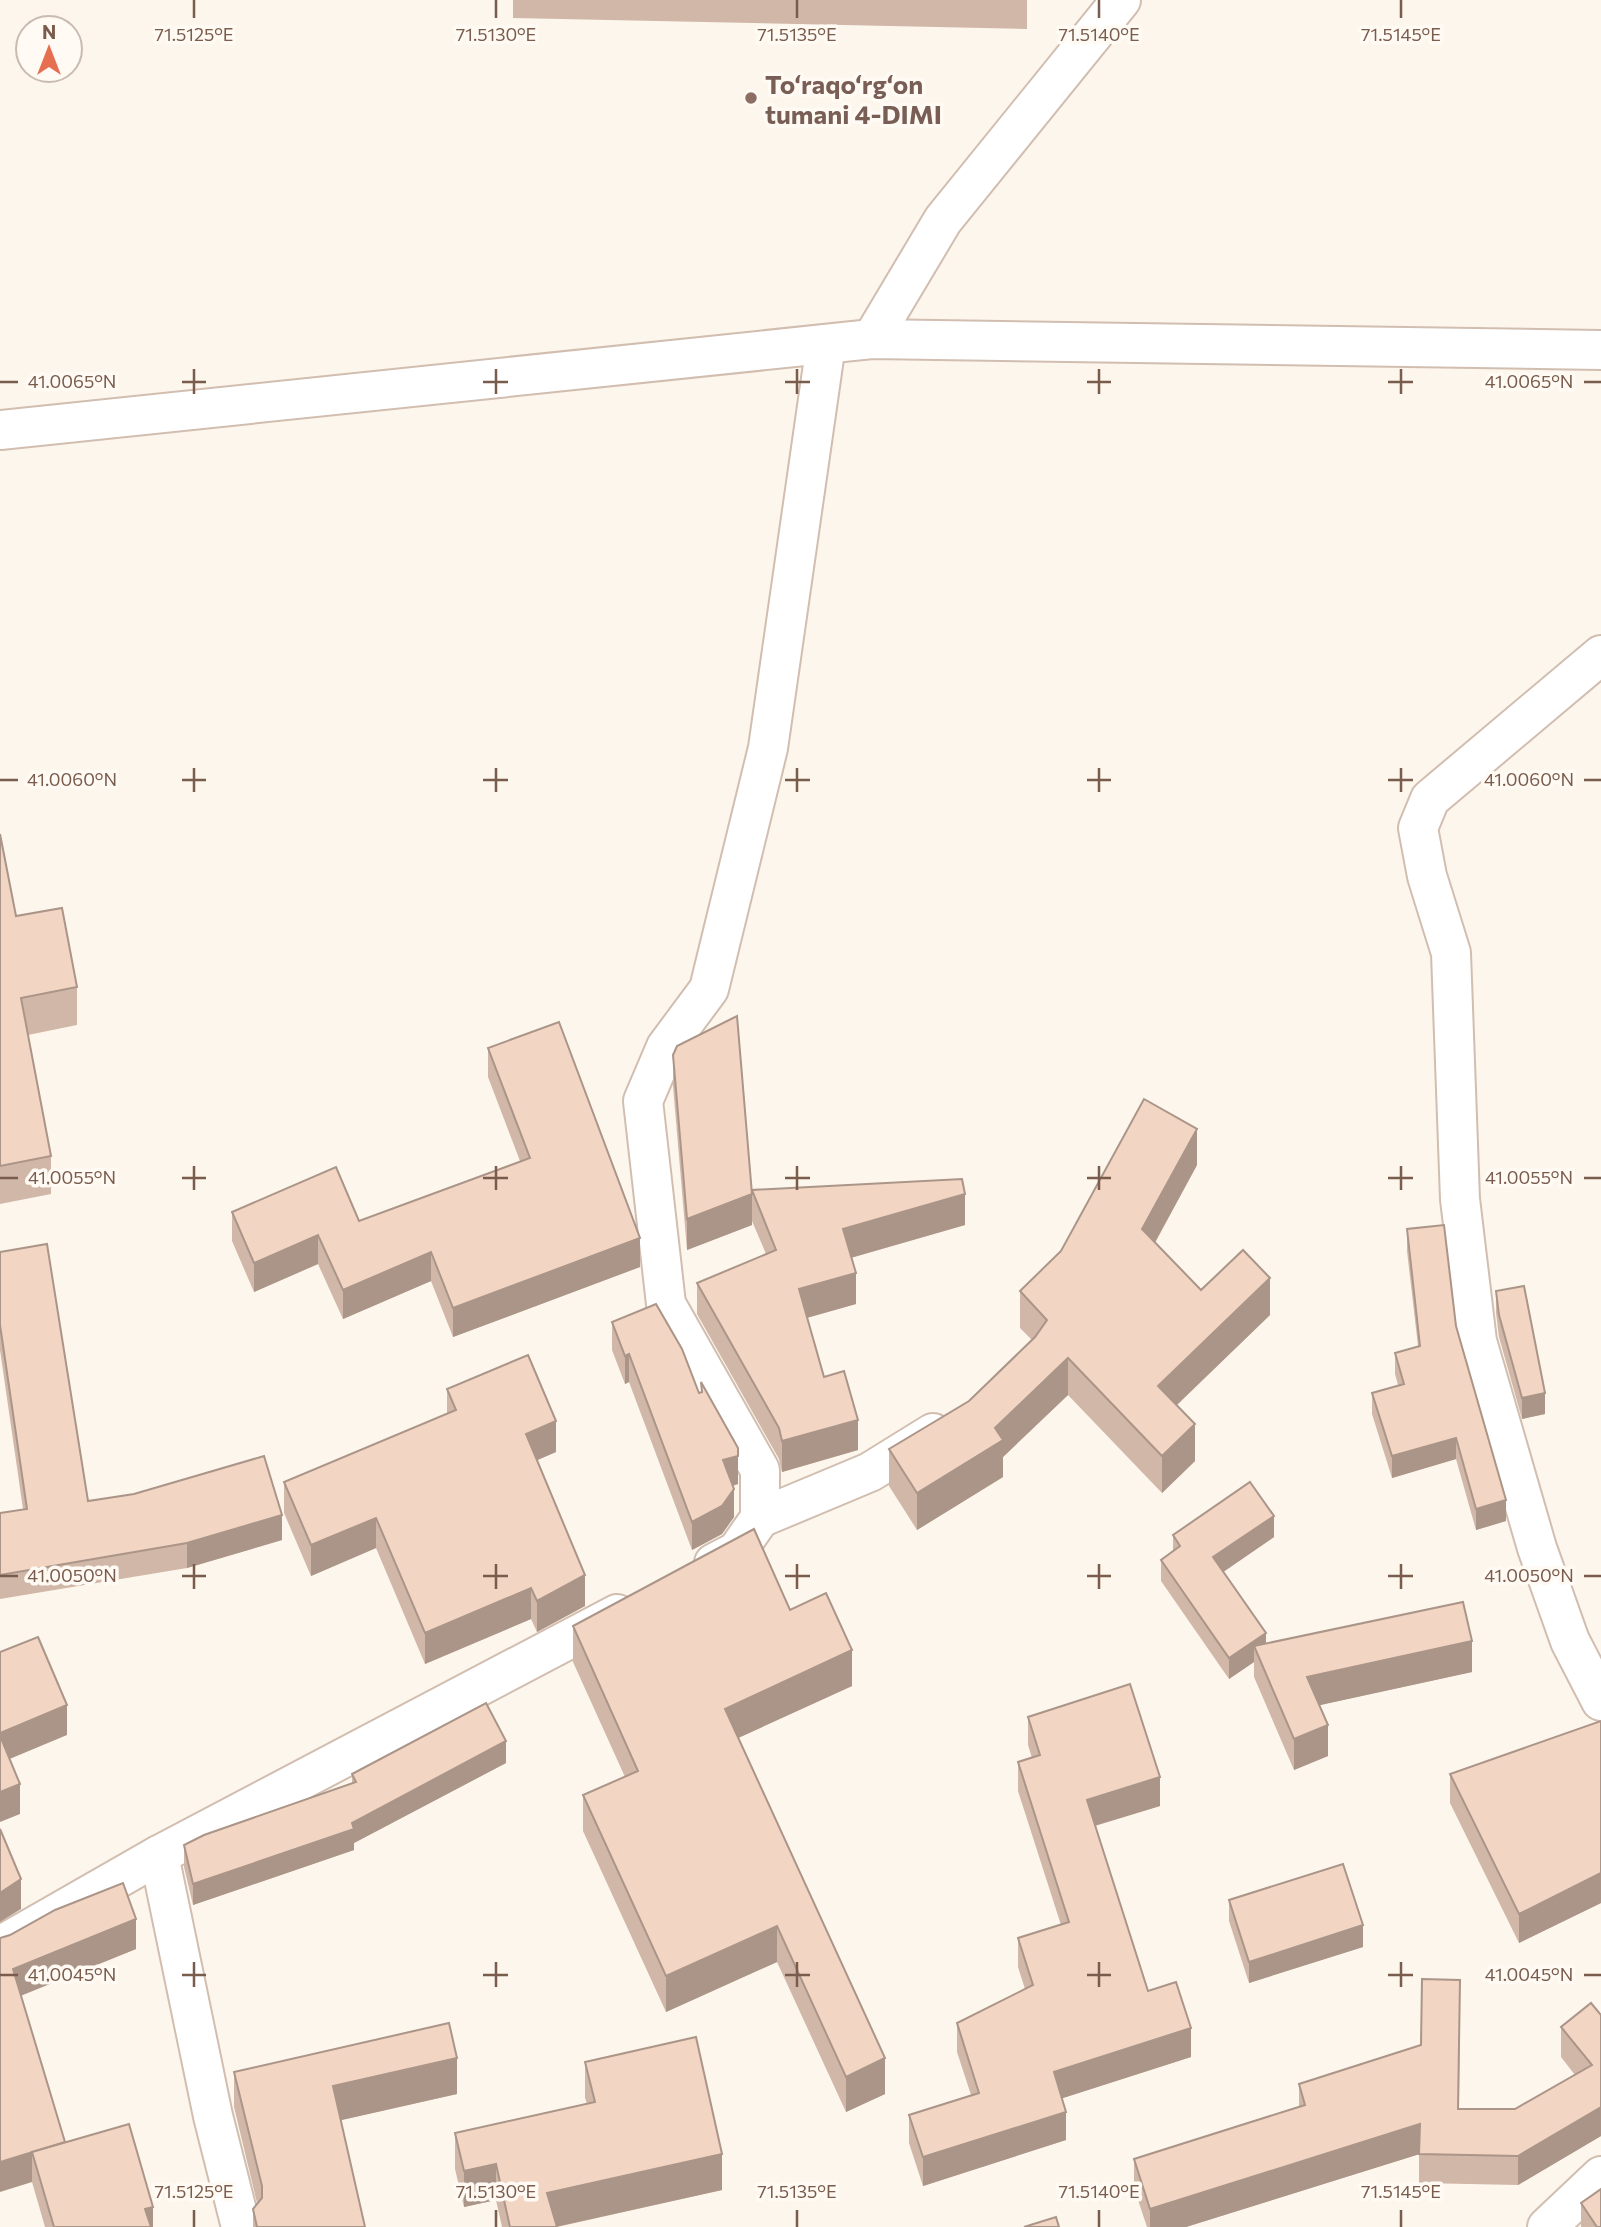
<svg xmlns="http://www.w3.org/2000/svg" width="1601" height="2227" font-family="Commissioner,sans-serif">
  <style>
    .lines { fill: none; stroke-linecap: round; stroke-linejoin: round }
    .minor-casing { stroke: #d1beb0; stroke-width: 42 }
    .minor { stroke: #fff; stroke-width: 38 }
    .wall { fill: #d1b7a8 }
    .shaded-wall { fill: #aa9588 }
    .building { fill: #f3d5c3; stroke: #aa9588; stroke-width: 2 }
    .ticks { fill: none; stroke: #7a5c4d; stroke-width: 2.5 }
    .education-dot { fill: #8d6e63; stroke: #fffaf3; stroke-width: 2.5 }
    .labels { text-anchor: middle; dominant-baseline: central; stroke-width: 7; stroke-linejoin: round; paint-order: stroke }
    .education-label { font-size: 26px; font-weight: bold; fill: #785e54; stroke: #fffaf3; text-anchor: start }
    .ticks-label { font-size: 18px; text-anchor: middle; fill: #7a5c4d; stroke: #fffaf3; stroke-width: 7; stroke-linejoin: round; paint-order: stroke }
  </style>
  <rect width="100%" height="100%" fill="#fdf6ec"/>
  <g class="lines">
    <defs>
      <g id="minor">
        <path d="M872,339l71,-119 178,-220"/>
        <path d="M0,430l872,-91 729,11"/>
        <path d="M1601,655l-171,144 -12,29 9,48 24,77 9,246 17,142 60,207 33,93 31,60"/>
        <path d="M760,1518l110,-46 63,-39"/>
        <path d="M714,1563l23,-12 23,-33v-48l-94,-166 -23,-203 23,-54 43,-58 59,-241 58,-404"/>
        <path d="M159,1855l54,261 28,111"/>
        <path d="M0,1946l159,-91 458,-241"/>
        <path d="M1547,2227l54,-51"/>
      </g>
    </defs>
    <use href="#minor" class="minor-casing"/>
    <use href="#minor" class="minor"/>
  </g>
  <g class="wall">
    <path d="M513,0h514v29l-514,-11z"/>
    <path d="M0,834l16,82 61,71v38l-49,10 23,121v38l-51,10z"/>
    <path d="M488,1048l152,219 -187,70 -22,-56 -88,38 -25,-55 -64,28 -22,-51v-29l127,9 161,-60 -32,-84z"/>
    <path d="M673,1055l79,170 -65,25 -14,-164z"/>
    <path d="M1197,1165l-42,78 46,47 69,25 -93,90 18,56 -33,32 -94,-98 -65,62v20l-86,53 -28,-44v-37l80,-48 63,-61 -12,-12v-37z"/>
    <path d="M752,1190l213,35 -114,33 5,46 -49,14 17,59 34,73 -76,22 -3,-13 -82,-145v-31l69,-29 -14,-33z"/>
    <path d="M1407,1229l49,97 50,195 -30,9 -20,-71 -64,19 -20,-64v-21l26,-8 -3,-11v-21l23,-7 -11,-95z"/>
    <path d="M0,1252l88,249 194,39 -95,28 -187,31v-86l23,-4 -23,-159z"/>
    <path d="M1496,1291l49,123 -23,5 -23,-82 -3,-24z"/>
    <path d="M612,1322l87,71 2,-1v-10l37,102 -5,2 1,31 -12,17 -30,16 -63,-168 -4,2 -13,-34z"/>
    <path d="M447,1389l109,63 -19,8 48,146 -48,26 -6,-13 -106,45 -49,-116 -65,28 -27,-63v-31l163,-68z"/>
    <path d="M1173,1535l101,2 -51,35 43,72 206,28 -153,33 9,51 -34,14 -40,-93v-15l-25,17 -68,-98v-21l12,-9z"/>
    <path d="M790,1610l62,76 -114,52 147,356 -39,18 -69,-150 -111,50 -83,-181v-36l42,-18 -52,-115v-36z"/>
    <path d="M1028,1717l132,89 -65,20 53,165 43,66 -129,41 4,42 -143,46 -14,-43v-28l62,-20 -14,-43v-29l68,-34 -7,-22v-29l43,-13 -43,-134v-29l14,-4 -4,-13z"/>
    <path d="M1601,1721v182l-82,40 -69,-140v-29z"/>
    <path d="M506,1763l-152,80v7l-161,55 -9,-38v-22l168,-62v-9z"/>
    <path d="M1229,1900l134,47 -114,36 -20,-62z"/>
    <path d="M0,1938l136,11 -115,46 44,147 88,85h-108l-13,-45z"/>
    <path d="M1591,2003l10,133 -83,49 -99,-2v-29l-233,73h-39l-13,-39v-29l165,-52v-23l122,-39 39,-36 -1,100h56l60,-34 -14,-18v-30z"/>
    <path d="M585,2062l137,128 -165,37h-55l-6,-27 -32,7 -9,-38v-36l132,-29 -2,-6z"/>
    <path d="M234,2072l223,22 -116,26 24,107h-112v-18l4,-6 -23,-96z"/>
    <path d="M1581,2203l20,24h-20z"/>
  </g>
  <g class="shaded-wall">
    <path d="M1197,1129v36l-55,101v-37z"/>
    <path d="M752,1194v31l-65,25v-31z"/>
    <path d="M965,1194v31l-122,35v-31z"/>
    <path d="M318,1235v29l-64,28v-29z"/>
    <path d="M640,1238v29l-187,70v-29z"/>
    <path d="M431,1252v29l-88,38v-29z"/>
    <path d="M856,1273v31l-57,16v-31z"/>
    <path d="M1270,1278v37l-112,108v-37z"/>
    <path d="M629,1354v28l-4,2v-28z"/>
    <path d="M1068,1358v37l-65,62v20l-86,53v-37l78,-65z"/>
    <path d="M1545,1393v21l-23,5v-21z"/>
    <path d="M858,1420v30l-76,22v-31z"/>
    <path d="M556,1421v31l-30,13v-31z"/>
    <path d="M1195,1424v37l-33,32v-37z"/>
    <path d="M1456,1438v21l-64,19v-22z"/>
    <path d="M738,1456v28l-15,4v-28z"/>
    <path d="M734,1489v28l-12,17 -30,16v-28z"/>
    <path d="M1506,1500v21l-30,9v-21z"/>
    <path d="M282,1515v25l-95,28v-25z"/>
    <path d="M1274,1516v21l-61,42v-22z"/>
    <path d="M376,1518v30l-65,28v-31z"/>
    <path d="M585,1575v31l-48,26v-31z"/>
    <path d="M531,1588v31l-106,45v-31z"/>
    <path d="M1266,1633v21l-12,-8v16l-25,17v-21z"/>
    <path d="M1472,1641v31l-165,36v-31z"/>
    <path d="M852,1650v36l-127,58v-35z"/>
    <path d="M67,1705v30l-67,28v-30z"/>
    <path d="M1328,1725v31l-34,14v-31z"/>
    <path d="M506,1741v22l-152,80v7l-161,55v-21l159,-61z"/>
    <path d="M1160,1777v29l-73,22v-28z"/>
    <path d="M20,1784v30l-20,8v-30z"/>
    <path d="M1601,1873v30l-82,40v-29z"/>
    <path d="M21,1879v30l-21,13v-29z"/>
    <path d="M136,1919v30l-123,50v-30z"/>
    <path d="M1363,1925v22l-114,36v-21z"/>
    <path d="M777,1926v36l-111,50v-36z"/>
    <path d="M1191,2028v29l-137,44v-29z"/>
    <path d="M457,2058v36l-124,28v-36z"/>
    <path d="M885,2058v36l-39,18v-35z"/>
    <path d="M1601,2107v29l-83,49v-29z"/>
    <path d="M1066,2112v28l-143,46v-29z"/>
    <path d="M1420,2124v30l-234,73h-36v-18z"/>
    <path d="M32,2152v30l-32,10v-30z"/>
    <path d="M722,2154v36l-167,37 -8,-34z"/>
    <path d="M496,2164v36l-32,7v-36z"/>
    <path d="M153,2207v20h-8v-18z"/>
  </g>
  <g class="building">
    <path d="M0,834l16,82 46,-8 15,79 -56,11 30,158 -51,10z"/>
    <path d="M737,1016l15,178 -65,25 -14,-164 4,-9z"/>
    <path d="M559,1022l81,216 -187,70 -22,-56 -88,38 -25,-55 -64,28 -22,-51 104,-45 23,54 171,-63 -42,-110z"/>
    <path d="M1144,1099l53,30 -55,100 59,61 42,-40 27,28 -112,108 37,38 -33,32 -94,-98 -73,70 8,12 -86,53 -28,-44 80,-48 66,-64 12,-17 -27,-29 41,-40z"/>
    <path d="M962,1179l3,15 -122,35 13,44 -57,16 25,88 20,-6 14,49 -76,21 -3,-13 -82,-145 79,-33 -24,-60z"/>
    <path d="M1444,1225l12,101 50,174 -30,9 -20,-71 -64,18 -20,-63 32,-9 -9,-31 25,-7 -13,-117z"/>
    <path d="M47,1244l41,257 46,-7 130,-38 18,59 -95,28 -187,32v-62l27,-4 -27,-184v-73z"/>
    <path d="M1524,1286l21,107 -23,5 -23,-83 -3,-24z"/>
    <path d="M656,1304l26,45 17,44 3,-1 -1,-10 37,66v8l-15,4 11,29 -12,17 -30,16 -63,-168 -4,2 -13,-34z"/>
    <path d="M528,1355l28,66 -30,13 59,141 -48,26 -6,-13 -106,45 -49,-115 -65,27 -27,-63 172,-72 -9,-21z"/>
    <path d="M1250,1482l24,34 -61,41 53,76 -37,25 -68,-98 19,-14 -7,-11z"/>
    <path d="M754,1529l36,81 36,-17 26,57 -127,59 160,349 -39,19 -69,-151 -111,50 -83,-181 55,-24 -65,-145z"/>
    <path d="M1463,1602l9,39 -165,36 21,48 -34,14 -40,-93z"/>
    <path d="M38,1637l29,68 -67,28v-81z"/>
    <path d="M1130,1684l30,93 -73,23 61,191 28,-9 15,46 -137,44 12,40 -143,45 -14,-42 70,-22 -22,-70 76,-38 -15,-47 51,-16 -51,-160 22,-7 -12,-38z"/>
    <path d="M486,1703l20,38 -154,82 2,6 -161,55 -9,-39 20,-10 152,-53 -4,-8z"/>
    <path d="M1601,1721v152l-82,41 -69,-140z"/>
    <path d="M0,1736l20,48 -20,8z"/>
    <path d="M0,1829l21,50 -21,14z"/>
    <path d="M1343,1864l20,61 -114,37 -20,-62z"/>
    <path d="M123,1883l13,36 -123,50 52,173 -65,20v-224l10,-3 45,-25z"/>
    <path d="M1422,1979l38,1 -2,129h57l77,-44 -31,-38 30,-24 10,12v92l-83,49 -99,-2 1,-30 -270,85 -16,-50 171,-54 -6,-21 122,-39z"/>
    <path d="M449,2023l8,35 -124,28 32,141h-108l-4,-18 9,-11v-12l-28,-114z"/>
    <path d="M696,2037l26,117 -175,39 10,34h-47l-14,-63 -32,7 -9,-38 140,-31 -10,-40z"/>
    <path d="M129,2124l24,83 -8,2 6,18h-97l-22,-75z"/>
    <path d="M1601,2189v38h-4l-16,-24z"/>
    <path d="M1056,2217l3,10h-35z"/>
  </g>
  <path class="ticks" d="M194,0v18M496,0v18M797,0v18M1099,0v18M1401,0v18M194,369v25M496,369v25M797,369v25M1099,369v25M1401,369v25M0,382h18M182,382h24M483,382h25M785,382h25M1087,382h24M1388,382h25M1584,382h17M194,768v24M496,768v24M797,768v24M1099,768v24M1401,768v24M0,780h18M182,780h24M483,780h25M785,780h25M1087,780h24M1388,780h25M1584,780h17M194,1166v24M496,1166v24M797,1166v24M1099,1166v24M1401,1166v24M0,1178h18M182,1178h24M483,1178h25M785,1178h25M1087,1178h24M1388,1178h25M1584,1178h17M194,1564v25M496,1564v25M797,1564v25M1099,1564v25M1401,1564v25M0,1576h18M182,1576h24M483,1576h25M785,1576h25M1087,1576h24M1388,1576h25M1584,1576h17M194,1962v25M496,1962v25M797,1962v25M1099,1962v25M1401,1962v25M0,1975h18M182,1975h24M483,1975h25M785,1975h25M1087,1975h24M1388,1975h25M1584,1975h17M194,2210v17M496,2210v17M797,2210v17M1099,2210v17M1401,2210v17"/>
  <circle class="education-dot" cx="751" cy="98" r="7"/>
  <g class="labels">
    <g class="education-label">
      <text x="765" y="83">To‘raqo‘rg‘on<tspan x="765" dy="30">tumani 4-DIMI</tspan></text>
    </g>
  </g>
  <g class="ticks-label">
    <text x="194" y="41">71.5125°E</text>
    <text x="496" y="41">71.5130°E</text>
    <text x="797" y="41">71.5135°E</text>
    <text x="1099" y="41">71.5140°E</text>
    <text x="1401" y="41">71.5145°E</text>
    <text x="72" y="388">41.0065°N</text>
    <text x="1529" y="388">41.0065°N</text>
    <text x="72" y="786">41.0060°N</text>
    <text x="1529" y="786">41.0060°N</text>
    <text x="72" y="1184">41.0055°N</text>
    <text x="1529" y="1184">41.0055°N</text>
    <text x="72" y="1582">41.0050°N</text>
    <text x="1529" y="1582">41.0050°N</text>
    <text x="72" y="1981">41.0045°N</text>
    <text x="1529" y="1981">41.0045°N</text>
    <text x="194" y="2198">71.5125°E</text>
    <text x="496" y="2198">71.5130°E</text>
    <text x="797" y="2198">71.5135°E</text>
    <text x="1099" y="2198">71.5140°E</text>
    <text x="1401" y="2198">71.5145°E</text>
  </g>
  <g transform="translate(49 49)"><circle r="33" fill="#fffaf3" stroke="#cabbb1" stroke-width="2"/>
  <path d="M0-5L12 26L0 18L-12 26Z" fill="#e76f51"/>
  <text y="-10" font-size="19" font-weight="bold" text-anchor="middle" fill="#7a5c4d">N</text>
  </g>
</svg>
